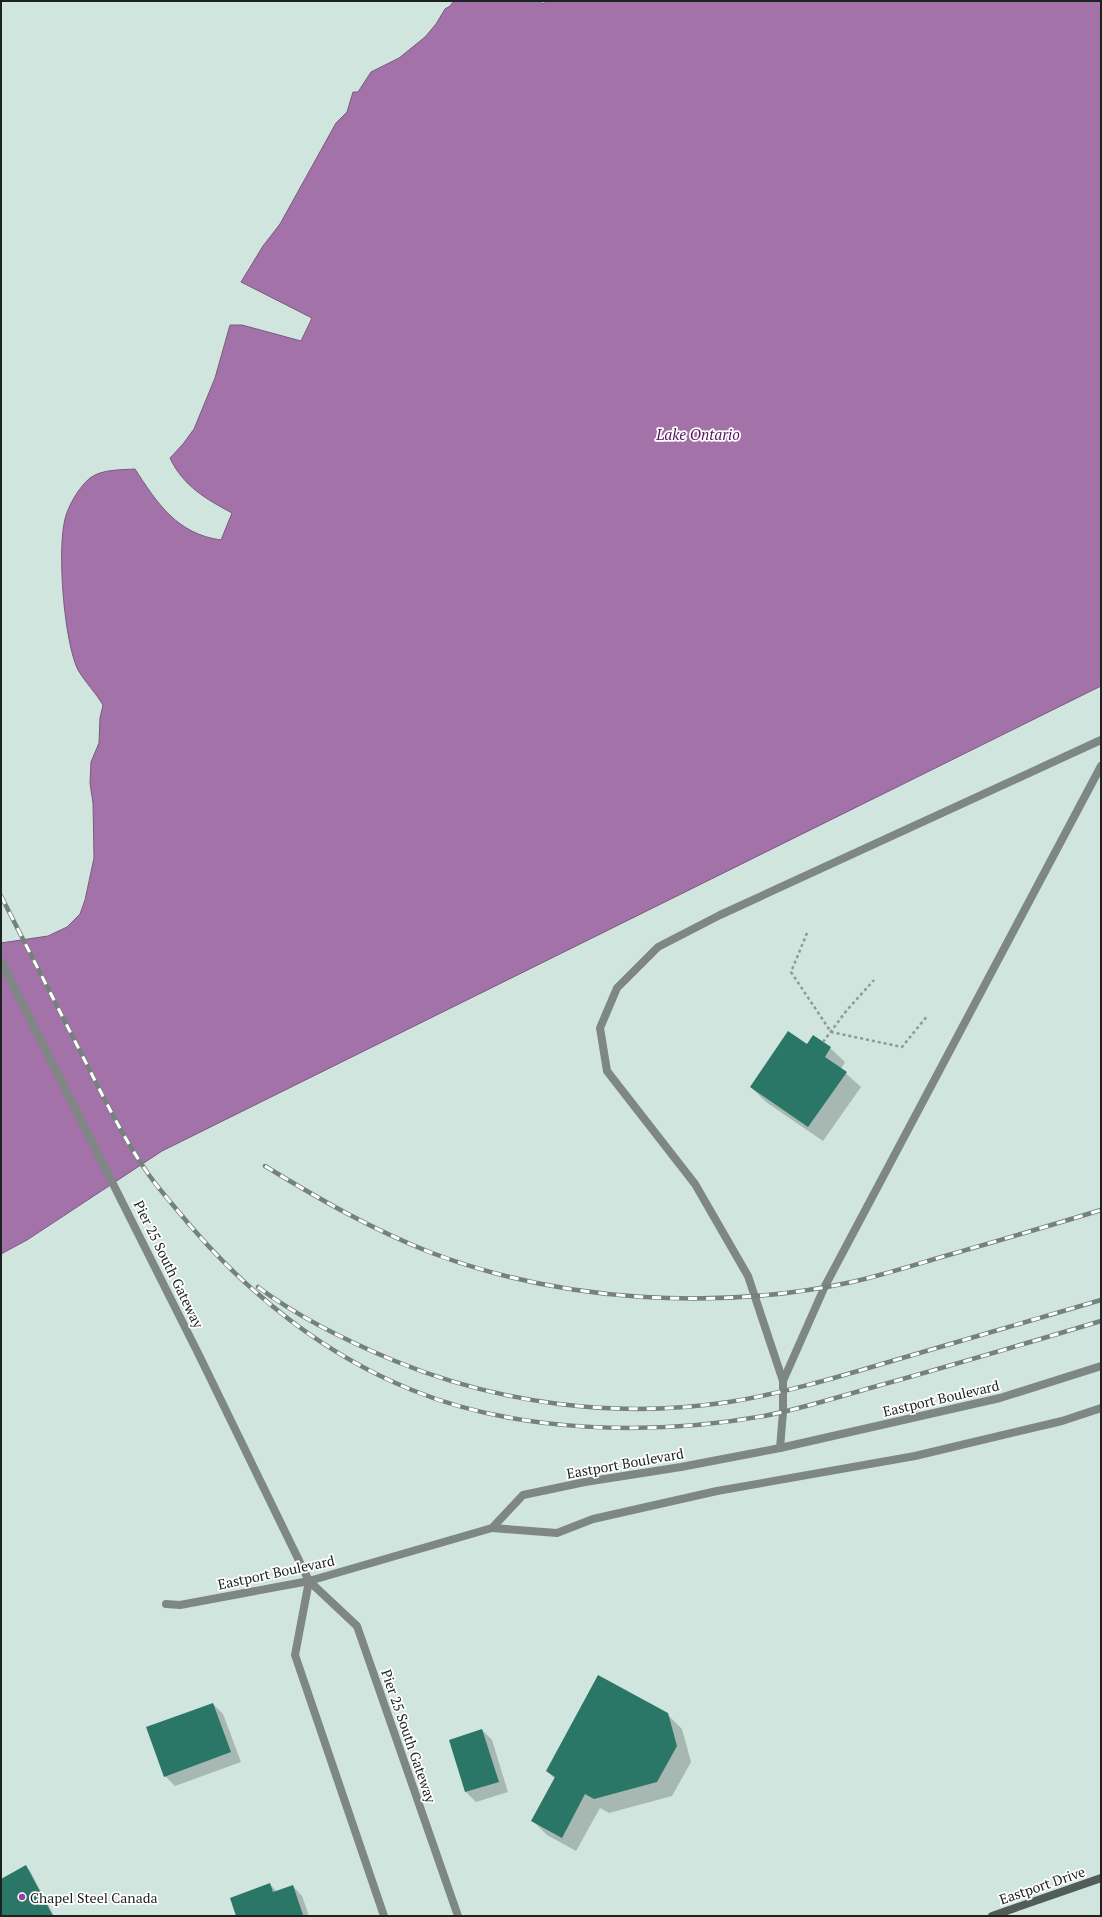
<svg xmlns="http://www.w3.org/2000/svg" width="1102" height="1917" font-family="'PT Serif',serif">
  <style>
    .water { fill: #a372a8; stroke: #7a5a7f }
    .shadow { fill: #0003 }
    .building { fill: #2b7767 }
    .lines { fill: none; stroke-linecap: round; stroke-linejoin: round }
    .path { stroke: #8b9a96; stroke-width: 2.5; stroke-dasharray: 3 3; stroke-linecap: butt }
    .service { stroke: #7f8784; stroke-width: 8 }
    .minor { stroke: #7f8784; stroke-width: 8 }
    .tertiary { stroke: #7f8784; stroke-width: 8 }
    .secondary { stroke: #525d5a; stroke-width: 8 }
    .rail-casing { stroke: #74827e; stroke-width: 4.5 }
    .rail { stroke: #fff; stroke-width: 3; stroke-dasharray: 9; stroke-linecap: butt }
    .poi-dot { fill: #9c3da6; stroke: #fff; stroke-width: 1.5 }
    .labels { text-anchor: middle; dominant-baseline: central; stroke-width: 3.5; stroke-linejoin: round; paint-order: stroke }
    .street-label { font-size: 14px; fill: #1b2220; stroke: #fff }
    .poi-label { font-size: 14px; fill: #1b2220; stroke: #fff; text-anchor: start }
    .water-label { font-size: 15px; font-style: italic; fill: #54165b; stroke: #fff }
  </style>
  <rect width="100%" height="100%" fill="#d1e5df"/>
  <path class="water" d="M454,1h85l4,3 2,-3h556v685l-939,465 -135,89 -26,14v-311l47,-7 19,-9 13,-13 5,-14 9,-42 -1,-55 -3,-20 1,-21 8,-19 1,-25 3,-13c-7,-12 -18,-23 -25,-35 -14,-29 -21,-119 -13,-151 3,-13 14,-32 25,-41 12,-9 31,-8 45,-9 22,34 42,65 86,71l11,-27c-26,-14 -49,-27 -62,-55l13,-14 11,-15 21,-51 15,-53h12l59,16 11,-23 -71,-36 22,-36 17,-22 56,-101 11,-11 6,-20h5l13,-20 28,-14 26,-21 11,-13 9,-15 5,-3z"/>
  <g class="shadow">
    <path d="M807,1046l23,2 15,14 -4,7 20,18 -38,54 -57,-39 -15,-15z"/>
    <path d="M213,1704l10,10 18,48 -66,24 -10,-10z"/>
    <path d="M667,1714l15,15 9,33 -19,34 -63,17 -9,-5 -24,43 -29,-16 -14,-14 22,-42 -8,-8z"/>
    <path d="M482,1730l10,10 16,52 -32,10 -10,-10 -16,-52z"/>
    <path d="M26,1867l4,4 24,45h-53v-36z"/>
    <path d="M270,1884l7,8 16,-6 9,10 7,20h-72l-6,-18z"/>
  </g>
  <g class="building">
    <path d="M788,1031l19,13 6,-9 18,12 -6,10 22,15 -39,55 -58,-40z"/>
    <path d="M598,1675l70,38 9,33 -20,36 -63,17 -9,-5 -23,44 -31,-17 24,-44 -9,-6z"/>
    <path d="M213,1703l18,49 -67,25 -18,-50z"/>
    <path d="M482,1729l17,53 -34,10 -16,-52z"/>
    <path d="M26,1865l27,51h-52v-37z"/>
    <path d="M270,1883l3,9 20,-7 10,30 -67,1 -6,-18z"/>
  </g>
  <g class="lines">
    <g class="path">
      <path d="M807,933l-16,39 40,60 71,15 26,-32"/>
      <path d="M823,1042l24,-32 27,-30"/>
    </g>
    <g class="service">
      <path d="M783,1381l-35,-105 -53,-92 -88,-113 -7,-43 17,-40 41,-41 62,-32 381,-175"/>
      <path d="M780,1448l3,-36v-31l42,-95 276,-520"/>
      <path d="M492,1528l65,5 36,-14 124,-28 198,-35 147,-35 39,-13"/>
    </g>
    <path class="minor" d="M166,1604l14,1 129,-24 183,-53 31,-33 62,-13 96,-15 99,-19 220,-50 101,-32"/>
    <g class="tertiary">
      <path d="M1,961l197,392 111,228 48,45 101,290"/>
      <path d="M309,1581l-14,74 89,261"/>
    </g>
    <path class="secondary" d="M992,1916l109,-38"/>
    <defs>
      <g id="rail">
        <path d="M1,896c27,53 54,106 81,159 21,41 41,83 67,120 12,17 26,32 39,48 60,71 137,132 224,167 105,43 241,46 352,26 36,-7 71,-18 106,-28 77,-21 154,-44 231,-67"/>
        <path d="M265,1166c54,33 108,64 167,87 130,49 285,58 420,29 31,-7 62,-17 93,-26 52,-15 104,-30 156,-46"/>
        <path d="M258,1287c40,30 91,55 137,74 105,43 221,58 334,41 56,-9 109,-25 163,-41 70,-20 139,-41 209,-61"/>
      </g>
    </defs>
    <use href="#rail" class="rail-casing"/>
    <use href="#rail" class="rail"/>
  </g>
  <circle class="poi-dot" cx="22" cy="1897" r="4"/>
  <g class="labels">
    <g class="street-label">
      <text transform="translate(169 1264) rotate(64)">Pier 25 South Gateway</text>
      <text transform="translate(941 1398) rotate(-13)">Eastport Boulevard</text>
      <text transform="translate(625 1463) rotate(-10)">Eastport Boulevard</text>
      <text transform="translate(276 1572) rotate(-12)">Eastport Boulevard</text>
      <text transform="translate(409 1736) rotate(71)">Pier 25 South Gateway</text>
      <text transform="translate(1042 1885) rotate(-19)">Eastport Drive</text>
    </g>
    <g class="poi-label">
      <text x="30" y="1897">Chapel Steel Canada</text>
    </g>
    <g class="water-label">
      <text x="698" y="434">Lake Ontario</text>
    </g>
  </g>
  <rect width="1102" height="1917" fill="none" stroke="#1b2220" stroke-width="4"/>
</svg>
